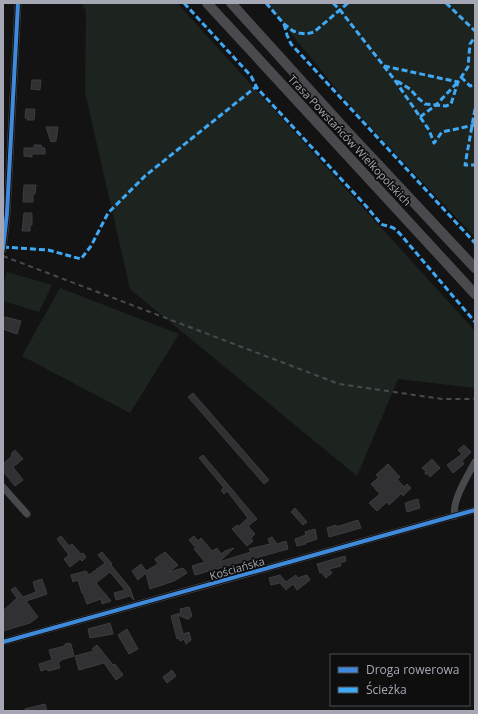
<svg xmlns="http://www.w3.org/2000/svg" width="478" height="714" font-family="'Open Sans',sans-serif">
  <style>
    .green { fill: #1d241f }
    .building { fill: #313133; stroke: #3c3d40 }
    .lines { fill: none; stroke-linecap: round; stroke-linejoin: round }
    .minor { stroke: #48494c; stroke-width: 7 }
    .highway { stroke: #4a4a4e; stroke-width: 10 }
    .rail { stroke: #494a4d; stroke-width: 2; stroke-dasharray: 5 4; stroke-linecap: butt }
    .quiet { stroke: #3fa9f5; stroke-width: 3; stroke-dasharray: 6 3; stroke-linecap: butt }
    .cycleway-casing { stroke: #0e0e0f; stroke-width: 6 }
    .cycleway { stroke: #408adc; stroke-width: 4 }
    .labels { text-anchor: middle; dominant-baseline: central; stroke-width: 3.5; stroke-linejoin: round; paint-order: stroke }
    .street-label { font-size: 11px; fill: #a5a8b4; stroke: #0e0e0f }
  </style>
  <rect width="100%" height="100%" fill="#131314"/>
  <g class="green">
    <path d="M82,3h95l298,328v57l-77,-9 -41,97 -227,-187 -45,-197 1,-81z"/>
    <path d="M266,3h209v234l-123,-129z"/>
    <path d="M7,272l45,13 -13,27 -36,-11v-15z"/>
    <path d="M60,288l119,46 -49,79 -108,-57z"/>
  </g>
  <g class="building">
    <path d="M32,80h9l-1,10 -9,-1z"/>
    <path d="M26,109h9l-1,11h-7l1,-2h-3z"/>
    <path d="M46,127h12l-2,14 -5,1z"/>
    <path d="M34,145h7l1,3h3v6h-13v3l-8,-1v-8h10z"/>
    <path d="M24,185h12l-1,9h-2v8h-10z"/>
    <path d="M24,213h8v12h-2v6h-8z"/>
    <path d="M3,317l2,1v-1l16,4 -4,13 -14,-5z"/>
    <path d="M193,393l76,87 -5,4 -76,-87z"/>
    <path d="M464,445l7,7 -9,9 2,3 -11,9 -6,-8 15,-11 -4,-4z"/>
    <path d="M15,450l8,9 -10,8 10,13 -8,6 -12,-15v-7l9,-8 -1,-2z"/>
    <path d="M203,455l54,64 -9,7 7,8 -4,4 2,3 -6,5 -15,-17 5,-4 1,2 10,-9 -21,-27 -3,3 -3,-4 3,-2 -25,-30z"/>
    <path d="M432,459l8,9 -10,9 -2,-3h-3l1,-3 -4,-3z"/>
    <path d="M388,464l12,13 -3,2 7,8 3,-3 4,4 -8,8 -1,-3 -13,12 -2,-3 -10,9 -8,-8 11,-9 -9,-10 8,-7 -3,-2z"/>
    <path d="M418,499l2,9 -13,4 -2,-9z"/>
    <path d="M295,508l12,14 -4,3 -12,-13z"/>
    <path d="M358,520l3,8 -32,9 -2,-9 9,-3v2z"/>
    <path d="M315,529l2,10 -12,4 1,1 -9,2 -2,-7 11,-4 -1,-3z"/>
    <path d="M61,536l8,10 3,-2 9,10 2,-1 3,4 -4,4 -2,-2 -10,8 -6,-8 5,-4 -12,-16z"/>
    <path d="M194,536l4,5 3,-3 11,13 5,-3 4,6 4,-3 9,-3 -15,14 32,-10 -2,-3 21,-5 -2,-5 4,-2 5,7 9,-3 2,8 -93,26 -3,-9 13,-4 -11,-13 2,-1 -7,-8z"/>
    <path d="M102,552l10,12 -1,1 19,23 4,12 -4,-4 -14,4 -2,-7 11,-3 -15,-18 -14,11 15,18 -9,3 -1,-5 -14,5 -4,-11h-1l-4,-13 -5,2 -2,-7 15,-4 3,4 16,-12 -7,-8z"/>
    <path d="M165,552l13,13 -9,7 14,-4 4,5 -13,8 -24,8 -4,-16 -8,7 -6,-9 9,-7 5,7 12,-7 -3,-5z"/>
    <path d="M345,556l1,5 -6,2 1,3 -12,3 3,4 -6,5 -5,-6 -1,1 -3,-9z"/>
    <path d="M280,575l6,7 10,-7 1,3 10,-3 3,5 -13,10 -4,-6 -7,6 -6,-7 -9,2 -2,-7z"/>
    <path d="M42,579l5,15 -21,7 12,16 -8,6 -27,8v-20l14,-13 -6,-8 4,-3 8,10 13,-5 -3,-10z"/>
    <path d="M189,607l3,9 -2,1 -1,2h-2l-9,-4 5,19 6,-2 2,8 -5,4 -2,-5 -4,2 -1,-3 -2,1 -6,-23 10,-3 -1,-4z"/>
    <path d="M110,623l3,11 -23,4 -2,-9z"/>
    <path d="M127,629l11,20 -9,5 -11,-19z"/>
    <path d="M69,643l2,1 3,12 -13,4v1l-3,1 2,6 -12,3 -1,-2 -6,2 -2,-7 13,-4 -3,-10 16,-4v-2z"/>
    <path d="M97,645l16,20 2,-1 8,11 -7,5 -12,-17 -25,7 -4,-14 19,-5 -2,-2z"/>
    <path d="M172,670l4,6 -9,7 -4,-6z"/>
    <path d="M45,704l2,7h-22v-2z"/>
  </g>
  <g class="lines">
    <g class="minor">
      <path d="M3,249l4,-36 11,-210"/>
      <path d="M3,487l24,27"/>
      <path d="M455,516c-4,-14 13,-41 20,-54"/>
      <path d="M3,642l472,-132"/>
    </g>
    <g class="highway">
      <path d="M207,3l268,291"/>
      <path d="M231,3l115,127 129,138"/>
    </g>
    <path class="rail" d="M3,256l336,128 103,15h33"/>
    <g class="quiet">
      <path d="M184,3l67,73 6,12 109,118 15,18c3,2 6,1 10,3 4,1 7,5 10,8l74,87"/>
      <path d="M266,3l18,21 9,7 6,2 7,1 8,-2 34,-29"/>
      <path d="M333,3l7,7 54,69 35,51 5,13 8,-11 33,-7"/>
      <path d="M446,3l29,28"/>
      <path d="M284,24l3,11 4,9 184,199"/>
      <path d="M384,66l74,16"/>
      <path d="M461,77l9,9 5,-1"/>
      <path d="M397,81l13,8 8,9 7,6 11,1 21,-22"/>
      <path d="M475,109l-10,56h10"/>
      <path d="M420,117l16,-12 10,1 5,-2 7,-22 10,-15 2,-23 5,-7"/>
      <path d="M3,247l45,3 33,9 10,-13 17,-33 37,-37 112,-90"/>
    </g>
    <defs>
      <g id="cycleway">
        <path d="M3,249l4,-36 11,-210"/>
        <path d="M3,642l472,-132"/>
      </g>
    </defs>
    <use href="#cycleway" class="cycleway-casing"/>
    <use href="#cycleway" class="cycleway"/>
  </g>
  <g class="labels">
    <g class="street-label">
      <text transform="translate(350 140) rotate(47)">Trasa Powstańców Wielkopolskich</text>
      <text transform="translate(237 568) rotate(-16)">Kościańska</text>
    </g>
  </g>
  <rect width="478" height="714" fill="none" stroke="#a5a8b4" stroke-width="8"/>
  <rect x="330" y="654" width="140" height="52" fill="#0e0e0f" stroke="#4a4c51"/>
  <rect x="338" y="667" width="20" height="6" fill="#408adc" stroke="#4a4c51"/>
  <text x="366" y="674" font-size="12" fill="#a5a8b4">Droga rowerowa</text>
  <rect x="338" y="687" width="20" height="6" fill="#3fa9f5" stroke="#4a4c51"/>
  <text x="366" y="694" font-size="12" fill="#a5a8b4">Ścieżka</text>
</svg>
